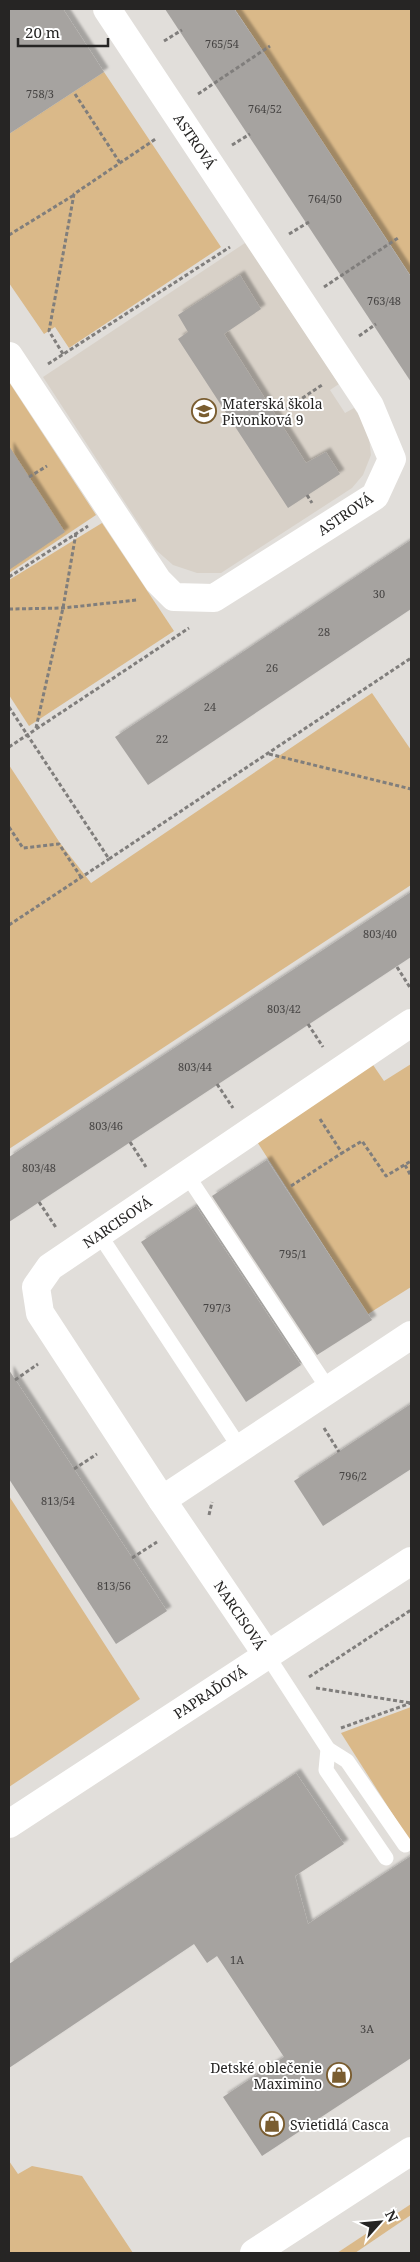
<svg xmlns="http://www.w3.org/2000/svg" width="420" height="2262" font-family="'Noto Serif',serif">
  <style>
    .built { fill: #d8d1c8 }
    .green { fill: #dab989 }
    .building { fill: #a6a3a0; filter: url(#shadow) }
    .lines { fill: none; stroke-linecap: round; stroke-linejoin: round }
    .path { stroke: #807e7c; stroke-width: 3; stroke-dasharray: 4 2.5; stroke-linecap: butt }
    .lane { stroke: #fff; stroke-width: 15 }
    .street { stroke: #fff; stroke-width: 28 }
    .secondary { stroke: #fff; stroke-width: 28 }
    .labels { text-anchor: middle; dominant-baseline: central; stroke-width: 4; stroke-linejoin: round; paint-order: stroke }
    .number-label { font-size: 11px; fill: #464443 }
    .street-label { font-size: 14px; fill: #262524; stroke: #fff }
    .poi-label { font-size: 14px; fill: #262524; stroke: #fff; text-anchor: start }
  </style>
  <defs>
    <filter id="shadow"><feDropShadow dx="4.5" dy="-4.5" stdDeviation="1" flood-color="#0004"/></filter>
  </defs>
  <rect width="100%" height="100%" fill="#e1deda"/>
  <path class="built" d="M245,243l94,141 -9,6 15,23 9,-5 14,21 3,26 -8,20 -11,13 -131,85h-24l-24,-8 -17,-15 -113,-173z"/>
  <g class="green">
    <path d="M235,9h176v267z"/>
    <path d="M104,72l117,175 -152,101 -14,-21 -11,7 -35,-51v-149z"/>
    <path d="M9,382l87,133 -87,58z"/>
    <path d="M102,523l72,108 -145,95 -20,-31v-115z"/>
    <path d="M372,693l39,57v135l-402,264v-384l51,78 31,40z"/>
    <path d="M369,1059l15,22 27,-17v223l-43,27 -114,-177z"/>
    <path d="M9,1496l131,203 -131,88z"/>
    <path d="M411,1707v136l-70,-110z"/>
    <path d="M9,2161l9,13 14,-8 50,10 51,77h-124z"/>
    <path d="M411,2204v11l-56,38h-18z"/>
  </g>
  <g class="building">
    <path d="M9,9h54l41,63 -95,62z"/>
    <path d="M165,9h69l33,48 144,220v105z"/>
    <path d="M240,275l21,34 -37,25 82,129 20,-11 14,22 -52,34 -110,-169 10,-7 -10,-17z"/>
    <path d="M9,446l56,86 -56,38z"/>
    <path d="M411,540v69l-263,176 -33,-48z"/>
    <path d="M411,892v65l-402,265v-65z"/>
    <path d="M267,1160l105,160 -55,35 -105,-159z"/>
    <path d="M196,1206l105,159 -55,37 -105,-160z"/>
    <path d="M9,1370l158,241 -51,33 -107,-165z"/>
    <path d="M411,1404v65l-88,57 -29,-45z"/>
    <path d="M296,1773l48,71 -49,32 13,48 103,-68v202l-149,98 -39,-59 61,-40 -67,-101 -10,7 -13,-19 -185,124v-104z"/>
  </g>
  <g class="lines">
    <g class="path">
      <path d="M164,41l18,-11"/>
      <path d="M75,94l45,69"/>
      <path d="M198,94l72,-48"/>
      <path d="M232,145l18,-11"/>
      <path d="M289,234l20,-12"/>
      <path d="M9,235l65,-40"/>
      <path d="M324,287l74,-49"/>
      <path d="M359,336l17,-12"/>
      <path d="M63,354l-14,-23 25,-137 83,-56"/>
      <path d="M48,364l182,-117"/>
      <path d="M286,409l36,-24"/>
      <path d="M29,477l18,-11"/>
      <path d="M307,495l5,8"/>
      <path d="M9,577l79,-51"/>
      <path d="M9,609l54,-1 74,-8"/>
      <path d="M9,707l100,152 302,-201"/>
      <path d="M36,728l27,-120 13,-75"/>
      <path d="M9,747l180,-119"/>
      <path d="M269,754l142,35"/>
      <path d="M9,827l14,21 36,-4 22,33"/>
      <path d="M9,925l100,-66"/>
      <path d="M397,967l14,22"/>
      <path d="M308,1024l15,23"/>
      <path d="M217,1084l16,24"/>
      <path d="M320,1119l22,34 20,-12 24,35 25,-15"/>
      <path d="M130,1142l16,25"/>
      <path d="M405,1165l6,11"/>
      <path d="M291,1186l51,-33"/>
      <path d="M39,1202l18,27"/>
      <path d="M15,1380l23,-16"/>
      <path d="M324,1428l15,24"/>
      <path d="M74,1469l23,-15"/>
      <path d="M209,1515l3,-13"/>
      <path d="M132,1558l25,-16"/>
      <path d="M309,1677l102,-67"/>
      <path d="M316,1688l95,15"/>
      <path d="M341,1728l70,-25"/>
    </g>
    <g class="lane">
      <path d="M187,1175l142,215"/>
      <path d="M99,1234l141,214"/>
      <path d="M267,1655l61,94 -2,21 60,88"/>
      <path d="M328,1749l19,12 58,84"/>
    </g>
    <g class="street">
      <path d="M9,356l149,225 16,16 40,1 161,-102 17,-37 -22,-53 -263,-397"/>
      <path d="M411,1023l-361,244 -14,20 4,26 122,187 249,-165"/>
      <path d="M162,1500l105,155"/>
      <path d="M9,1824l402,-263"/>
    </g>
    <path class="secondary" d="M254,2253l157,-102"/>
  </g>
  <defs>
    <symbol id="school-ring" viewBox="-11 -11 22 22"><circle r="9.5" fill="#fff" stroke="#7a5d30" stroke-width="1.5"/><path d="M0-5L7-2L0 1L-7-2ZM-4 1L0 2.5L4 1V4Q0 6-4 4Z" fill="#7a5d30"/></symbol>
    <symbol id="shop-ring" viewBox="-11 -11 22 22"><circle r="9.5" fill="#fff" stroke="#7a5d30" stroke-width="1.5"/><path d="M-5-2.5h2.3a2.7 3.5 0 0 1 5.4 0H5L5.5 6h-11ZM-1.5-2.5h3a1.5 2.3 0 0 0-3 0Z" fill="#7a5d30"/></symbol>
  </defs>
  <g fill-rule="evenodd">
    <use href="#school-ring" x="190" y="397" width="28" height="28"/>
    <use href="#shop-ring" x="325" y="2061" width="28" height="28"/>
    <use href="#shop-ring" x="258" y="2110" width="28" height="28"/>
  </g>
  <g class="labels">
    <g class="number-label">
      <text x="222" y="43">765/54</text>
      <text x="40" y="93">758/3</text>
      <text x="265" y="108">764/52</text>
      <text x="325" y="198">764/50</text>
      <text x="384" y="300">763/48</text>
      <text x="379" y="593">30</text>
      <text x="324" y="631">28</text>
      <text x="272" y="667">26</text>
      <text x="210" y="706">24</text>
      <text x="162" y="738">22</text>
      <text x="380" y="933">803/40</text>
      <text x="284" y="1008">803/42</text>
      <text x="195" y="1066">803/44</text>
      <text x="106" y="1125">803/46</text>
      <text x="39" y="1167">803/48</text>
      <text x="293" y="1253">795/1</text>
      <text x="217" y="1307">797/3</text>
      <text x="353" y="1475">796/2</text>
      <text x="58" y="1500">813/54</text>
      <text x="114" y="1585">813/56</text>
      <text x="237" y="1959">1A</text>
      <text x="367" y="2028">3A</text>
    </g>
    <g class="street-label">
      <text transform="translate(195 141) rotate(56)">ASTROVÁ</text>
      <text transform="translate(345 514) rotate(-34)">ASTROVÁ</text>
      <text transform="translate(117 1222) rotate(-34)">NARCISOVÁ</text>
      <text transform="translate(240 1615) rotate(56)">NARCISOVÁ</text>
      <text transform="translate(210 1692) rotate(-33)">PAPRAĎOVÁ</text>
    </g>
    <g class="poi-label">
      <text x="222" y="403">Materská škola<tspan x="222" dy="16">Pivonková 9</tspan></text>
      <text x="322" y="2067" text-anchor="end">Detské oblečenie<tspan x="322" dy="16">Maximino</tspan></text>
      <text x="290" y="2124">Svietidlá Casca</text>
    </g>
  </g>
  <rect width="420" height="2262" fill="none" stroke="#262524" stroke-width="20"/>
  <g transform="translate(380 2222) rotate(63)" stroke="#ffffff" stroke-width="4" paint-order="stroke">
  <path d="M0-4L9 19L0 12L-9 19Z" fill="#262524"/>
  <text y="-8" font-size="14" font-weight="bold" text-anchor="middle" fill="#262524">N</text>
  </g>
  <path d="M18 38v8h90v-8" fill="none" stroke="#262524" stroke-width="2.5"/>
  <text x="25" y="38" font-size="15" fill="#262524" stroke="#ffffff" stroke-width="4" paint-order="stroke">20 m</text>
</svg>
